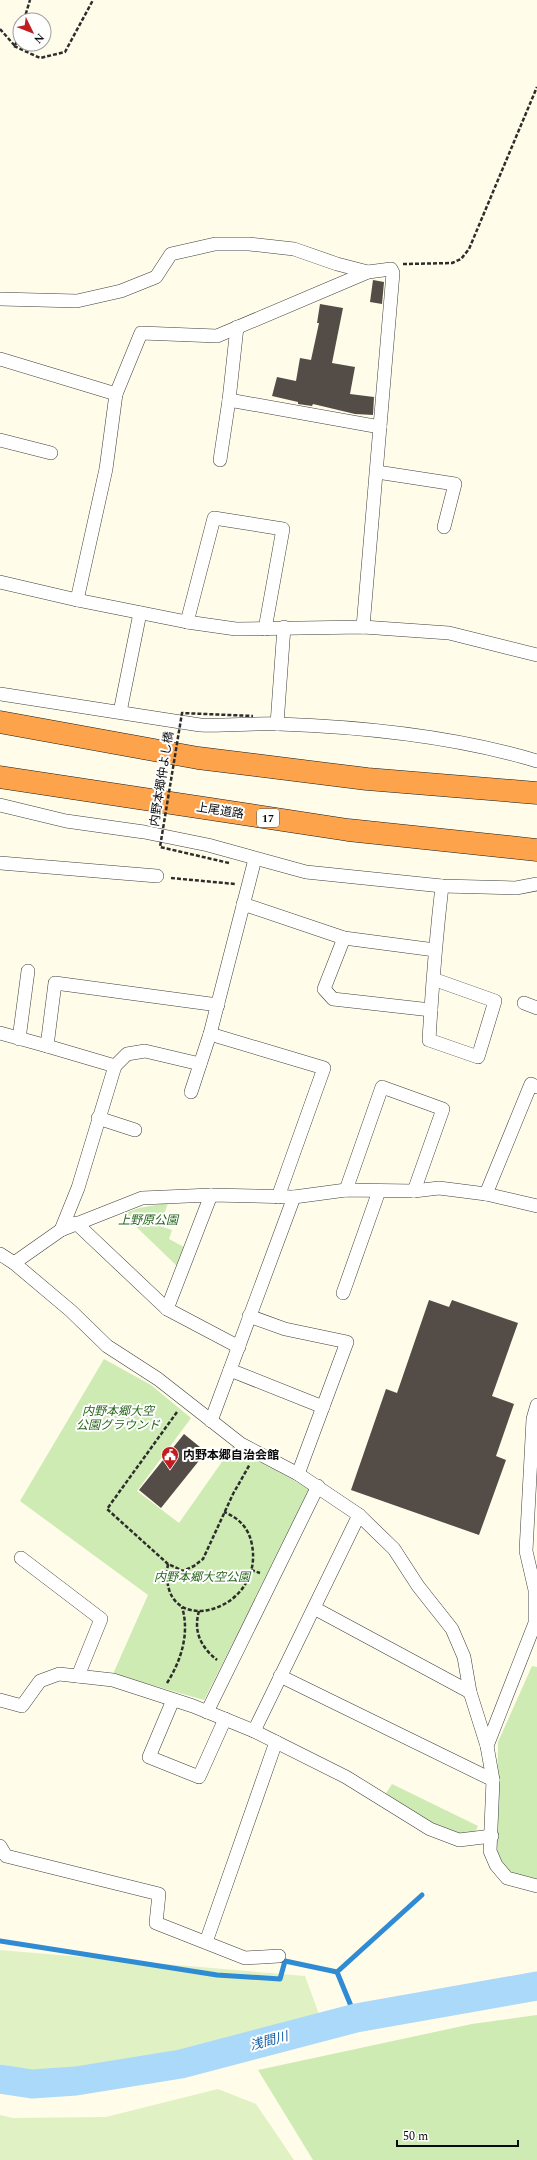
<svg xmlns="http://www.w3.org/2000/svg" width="537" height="2160" font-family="Spectral,'Noto Sans JP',serif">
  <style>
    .green { fill: #cdebb2 }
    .pitch { fill: #e0f1c4 }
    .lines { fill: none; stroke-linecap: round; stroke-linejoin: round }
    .stream { stroke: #2f8bd3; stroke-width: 5 }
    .river { stroke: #abd9f9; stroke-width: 29 }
    .building { fill: #544d47 }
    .street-casing { stroke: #3e3e3e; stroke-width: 14 }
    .highway-casing { stroke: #1c1c1c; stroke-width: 23 }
    .path { stroke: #2d2d2d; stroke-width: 2.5; stroke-dasharray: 4 2; stroke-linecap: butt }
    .street { stroke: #fff; stroke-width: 13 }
    .highway { stroke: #fca34b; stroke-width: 22 }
    .path-bridge { stroke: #2d2d2d; stroke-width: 2.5; stroke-dasharray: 4 2; stroke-linecap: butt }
    .labels { text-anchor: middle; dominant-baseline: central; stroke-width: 4; stroke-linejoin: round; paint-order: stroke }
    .shield { fill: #fff; stroke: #545454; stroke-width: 1 }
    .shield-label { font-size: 11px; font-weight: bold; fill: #0b0b0b }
    .street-label { font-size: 12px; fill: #0b0b0b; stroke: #fff }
    .park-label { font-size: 12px; font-style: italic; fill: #266519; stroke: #fff }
    .poi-label { font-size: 12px; font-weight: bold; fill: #0b0b0b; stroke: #fff; text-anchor: start }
    .water-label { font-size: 13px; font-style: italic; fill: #105ca2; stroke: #fff }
  </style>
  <rect width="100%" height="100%" fill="#fffce9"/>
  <g class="green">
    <path d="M168,1203l-8,23 12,4 -3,9 17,9 -8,19 -55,-53 16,-6z"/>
    <path d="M104,1359l47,26 40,33 -54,73 42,32 54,-77 78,44 -107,210 -91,-26 35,-79 -128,-94z"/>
    <path d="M532,1666l5,1v213l-26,-6 -15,-19 2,-113z"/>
    <path d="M392,1784l86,42 -4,9 -26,-3 -63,-37z"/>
    <path d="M537,2015v145h-224l-55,-90 214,-46z"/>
  </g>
  <g class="pitch">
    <path d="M0,1950l305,26 15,41 -181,47 -108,7 -31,-7z"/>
    <path d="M218,2089l38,15 38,56h-294v-45l13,3 93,-1z"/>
  </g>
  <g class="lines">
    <g class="stream">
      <path d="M0,1941l217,34 63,4 5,-18 52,11 19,46"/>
      <path d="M337,1972l85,-77"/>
    </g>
    <path class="river" d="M0,2079l32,5 44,-3 105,-17 175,-46 181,-32"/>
  </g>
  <g class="building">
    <path d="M373,280l11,2 -2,22 -12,-2z"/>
    <path d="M320,304l23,4 -11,55 23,4 -5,27 24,3 -1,18 -18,-1 -42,-10 -1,2 -14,-2v-2l-26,-6 5,-19 19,4 4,-23 11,2 8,-37h-2z"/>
    <path d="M429,1300l20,7 3,-7 66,23 -26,73 22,8 -18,52 10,4 -27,75 -128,-45 35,-101 11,4z"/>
    <path d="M184,1434l22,18 -45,56 -22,-18z"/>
  </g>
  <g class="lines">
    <defs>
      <g id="street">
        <path d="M0,299l77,2 44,-10 35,-14 15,-23 44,-10h34l45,5 43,15 31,8"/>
        <path d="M0,359l116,35"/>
        <path d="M229,400l151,27"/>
        <path d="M0,440l51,13"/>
        <path d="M220,460l9,-60 8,-73"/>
        <path d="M377,472l78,12 -11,43"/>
        <path d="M0,582l77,18 110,22 49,7 127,-2 86,6 88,22"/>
        <path d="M77,600l29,-131 10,-75 25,-61 76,3 151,-64 23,-3 2,4 -30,354"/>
        <path d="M187,622l27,-104 69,11 -18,100"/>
        <path d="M0,694l200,31c27,1 53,-2 79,-1 86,3 175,12 258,37"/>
        <path d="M120,712l20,-99"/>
        <path d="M277,724l7,-97"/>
        <path d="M0,805l66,16 78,11 64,13 98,27 136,14 74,2 21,-4"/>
        <path d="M255,859l-45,175 114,34 -46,129"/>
        <path d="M0,863l157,13"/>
        <path d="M243,904l101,34 91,12"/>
        <path d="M344,938l-20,51 9,10 98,11"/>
        <path d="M433,979l62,22 -17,56 -49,-17c3,-51 7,-102 13,-154"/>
        <path d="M524,1003l13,5"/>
        <path d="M0,1033l47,13 8,-63 163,22"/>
        <path d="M19,1039l9,-68"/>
        <path d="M47,1046l68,20 -37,122 -17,42"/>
        <path d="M115,1066l12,-12 18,-3 55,13"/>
        <path d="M191,1092l19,-58"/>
        <path d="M98,1118l37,12"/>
        <path d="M346,1190l36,-103 61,22 -29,82"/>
        <path d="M486,1194l45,-110 6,3"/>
        <path d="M76,1223l91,86 72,38"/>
        <path d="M0,1254l14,9 57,48 36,35 51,33 83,65 57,30 61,41 35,34 24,37 34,43 12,28 6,35 17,54 6,34 -3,71 6,14 11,13 30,8"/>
        <path d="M14,1263l47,-33 81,-32 69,-3 83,2 52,-7 68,1 25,-3 47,6 51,12"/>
        <path d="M343,1293l36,-102"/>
        <path d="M167,1309l44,-114"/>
        <path d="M249,1316l36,13 62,13 -49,132"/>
        <path d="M230,1370l93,37"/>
        <path d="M211,1421l83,-224"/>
        <path d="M21,1558l80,61 -23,57"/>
        <path d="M314,1608l156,84"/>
        <path d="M280,1676l213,104"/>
        <path d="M0,1700l22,6 18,-25 19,-7 54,6 80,26 61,25 92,46 84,52 29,11 33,-4"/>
        <path d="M173,1700l-24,57 50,20 26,-58"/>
        <path d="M207,1712l111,-226"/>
        <path d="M254,1731l105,-216"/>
        <path d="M487,1746l48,-123v-33l-9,-39 7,-132 4,-14"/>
        <path d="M0,1846l6,10 153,38 -3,29 89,35 34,-2"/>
        <path d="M206,1942l70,-200"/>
      </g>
      <g id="highway">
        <path d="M0,722l198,36 169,21 170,14"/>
        <path d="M0,777l348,53 189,20"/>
      </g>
    </defs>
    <use href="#street" class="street-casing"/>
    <use href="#highway" class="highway-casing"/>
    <g class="path">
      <path d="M24,20l6,-20"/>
      <path d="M0,29l15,17 5,-14"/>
      <path d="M14,46l26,12 25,-6 28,-52"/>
      <path d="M403,264l49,-1 9,-4 8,-10 68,-162"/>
      <path d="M171,878l64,6"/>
      <path d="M177,1412l-70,97 61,55 15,7 11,-5 9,-7 30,-65 17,-30"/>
      <path d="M168,1564c-12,78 97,50 84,-19 -3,-17 -13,-27 -28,-33"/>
      <path d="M251,1570l9,3"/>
      <path d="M199,1611c-6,21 2,36 18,49"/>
      <path d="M167,1683c14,-22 23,-50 15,-76"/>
    </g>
    <use href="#street" class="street"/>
    <use href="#highway" class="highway"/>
    <path class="path-bridge" d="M229,863l-69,-16 22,-134 71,3"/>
  </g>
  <defs>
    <symbol id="civic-pin" viewBox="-11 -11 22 30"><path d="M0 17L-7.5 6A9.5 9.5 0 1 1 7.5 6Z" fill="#c11d1e" stroke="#fff"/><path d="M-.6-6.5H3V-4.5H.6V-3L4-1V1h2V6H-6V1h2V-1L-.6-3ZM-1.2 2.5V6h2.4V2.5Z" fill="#fff"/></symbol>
  </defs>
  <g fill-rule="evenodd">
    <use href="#civic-pin" x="160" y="1445" width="20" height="27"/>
  </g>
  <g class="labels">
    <rect class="shield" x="257" y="809" width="22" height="18" rx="3"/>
    <g class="shield-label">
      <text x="268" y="818">17</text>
    </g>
    <g class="street-label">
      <text transform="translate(162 779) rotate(-81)">内野本郷仲よし橋</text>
      <text transform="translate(220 811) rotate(9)">上尾道路</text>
    </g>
    <g class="park-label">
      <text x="148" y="1220">上野原公園</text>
      <text x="118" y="1411">内野本郷大空<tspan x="118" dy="14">公園グラウンド</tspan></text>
      <text x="202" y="1577">内野本郷大空公園</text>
    </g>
    <g class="poi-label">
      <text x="183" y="1455">内野本郷自治会館</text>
    </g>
    <g class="water-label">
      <text transform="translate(269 2041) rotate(-15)">浅間川</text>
    </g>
  </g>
  <g transform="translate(32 32) rotate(133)"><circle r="19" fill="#ffffff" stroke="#9d9d9d"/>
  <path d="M0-3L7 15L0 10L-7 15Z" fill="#c11d1e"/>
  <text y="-6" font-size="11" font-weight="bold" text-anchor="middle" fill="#0b0b0b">N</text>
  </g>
  <path d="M397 2140v6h121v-6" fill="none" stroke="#0b0b0b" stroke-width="2"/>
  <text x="403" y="2140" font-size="12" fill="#0b0b0b" stroke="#ffffff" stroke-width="3" paint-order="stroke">50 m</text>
</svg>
